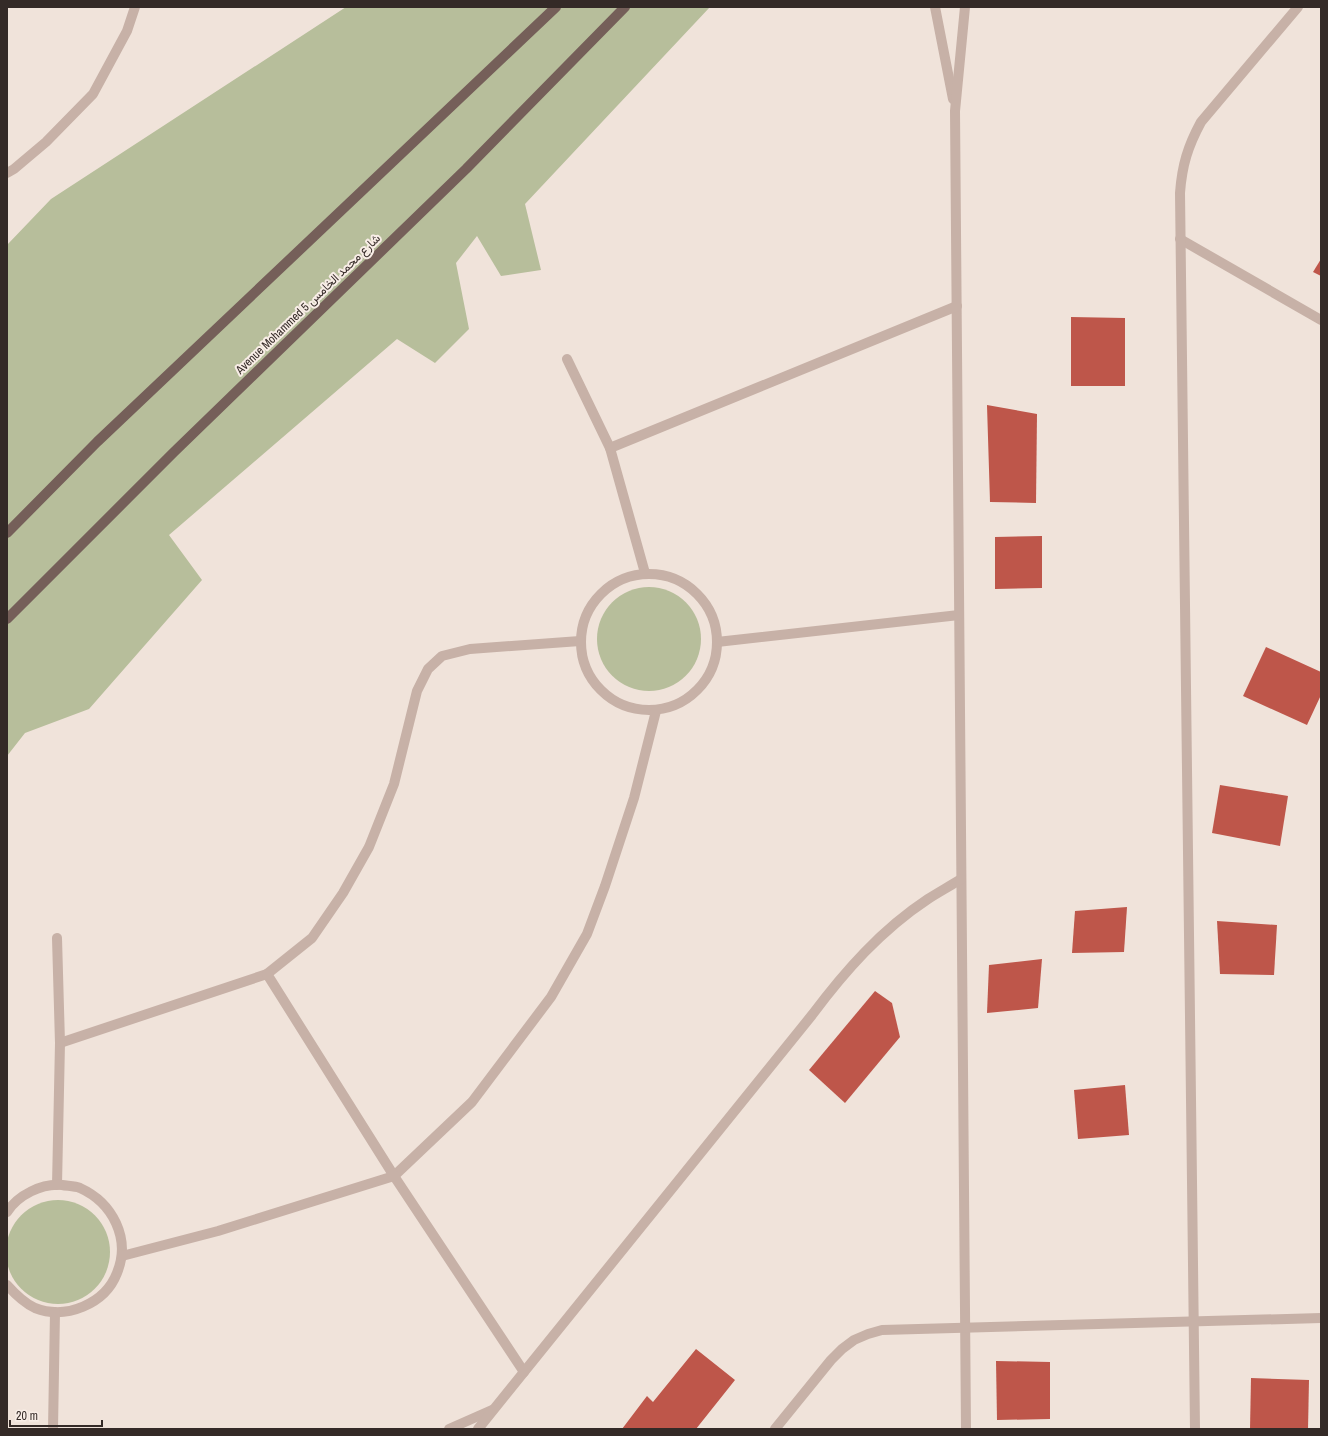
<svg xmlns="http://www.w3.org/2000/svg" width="1328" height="1436" font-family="'Archivo Narrow',Vazirmatn,sans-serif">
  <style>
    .green { fill: #b7be9b }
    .building { fill: #be564a }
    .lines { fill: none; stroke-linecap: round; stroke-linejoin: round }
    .minor { stroke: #c7b1a7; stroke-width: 10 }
    .major { stroke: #755f59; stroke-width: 10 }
    .labels { text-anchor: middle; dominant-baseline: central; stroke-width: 4; stroke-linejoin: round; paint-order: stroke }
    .street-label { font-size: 12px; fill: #342a27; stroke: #f8ede6 }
  </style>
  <rect width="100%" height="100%" fill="#f0e3da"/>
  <g class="green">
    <path d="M346,7h364l-185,197 16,66 -40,6 -24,-40 -21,27 13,66 -34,34 -38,-24 -228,196 33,45 -113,129 -64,24 -18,23v-511l44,-46z"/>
    <circle cx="649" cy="639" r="52"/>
    <circle cx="58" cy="1252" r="52"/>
  </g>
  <g class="building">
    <path d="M1321,259v17l-8,-4z"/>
    <path d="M1071,317l54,1v68h-54z"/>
    <path d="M987,405l50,9 -1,89 -46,-1z"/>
    <path d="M1042,536v52l-47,1v-52z"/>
    <path d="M1266,647l55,25v23l-14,30 -64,-29z"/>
    <path d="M1220,785l68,11 -8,50 -68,-13z"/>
    <path d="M1127,907l-3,45 -52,1 3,-42z"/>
    <path d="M1217,921l60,4 -3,50 -54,-1z"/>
    <path d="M1042,959l-4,49 -51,5 2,-48z"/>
    <path d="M875,991l17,12 8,34 -55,66 -36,-33z"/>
    <path d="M1125,1085l4,50 -51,4 -4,-49z"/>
    <path d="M696,1349l39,31 -39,49h-74l25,-33 6,6z"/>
    <path d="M996,1361l54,1v57l-53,1z"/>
    <path d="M1251,1378l58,2 -1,49h-58z"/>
  </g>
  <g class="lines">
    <g class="minor">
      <path d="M935,7l18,92"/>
      <path d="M965,7l-10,104 11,1318"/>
      <path d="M7,173l7,-4 32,-27 47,-48 34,-63 8,-24"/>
      <path d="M1180,239l141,81"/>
      <path d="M567,359l43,89 35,125"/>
      <path d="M610,448l347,-142"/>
      <circle cx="649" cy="642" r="68"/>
      <path d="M717,642l242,-27"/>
      <path d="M60,1043l207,-69"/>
      <path d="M57,1185l3,-142 -3,-105"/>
      <path d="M7,1212c11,-17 35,-29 55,-27 6,1 13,1 18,3 33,15 51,51 37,85 -12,31 -51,47 -82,35 -11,-5 -20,-14 -28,-23"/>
      <path d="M122,1256l96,-25 176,-55 78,-74 79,-105 36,-63 18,-48 29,-88 22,-87"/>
      <path d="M524,1372l-130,-196 -127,-202 45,-36 31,-45 26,-46 25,-63 23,-93 11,-22 14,-13 28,-7 110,-8"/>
      <path d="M53,1429l2,-117"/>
      <path d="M449,1429l43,-19"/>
      <path d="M478,1429l334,-414c33,-44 69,-85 116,-116 11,-7 22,-13 33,-20"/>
      <path d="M775,1429l56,-69 11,-11 12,-9 14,-6 14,-4 439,-12"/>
      <path d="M1195,1429l-15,-1236c2,-28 8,-47 21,-71l97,-115"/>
    </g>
    <g class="major">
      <path d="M7,533l90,-91 459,-435"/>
      <path d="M7,619l167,-167 292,-283 159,-162"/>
    </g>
  </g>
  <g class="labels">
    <g class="street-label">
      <text transform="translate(308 304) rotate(-44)">Avenue Mohammed 5 شارع محمد الخامس</text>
    </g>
  </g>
  <rect width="1328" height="1436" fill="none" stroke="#342a27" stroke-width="16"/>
  <path d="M10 1420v6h92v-6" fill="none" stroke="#342a27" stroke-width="2"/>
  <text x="16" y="1420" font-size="12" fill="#342a27" stroke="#f8ede6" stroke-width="3" paint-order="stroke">20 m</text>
</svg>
